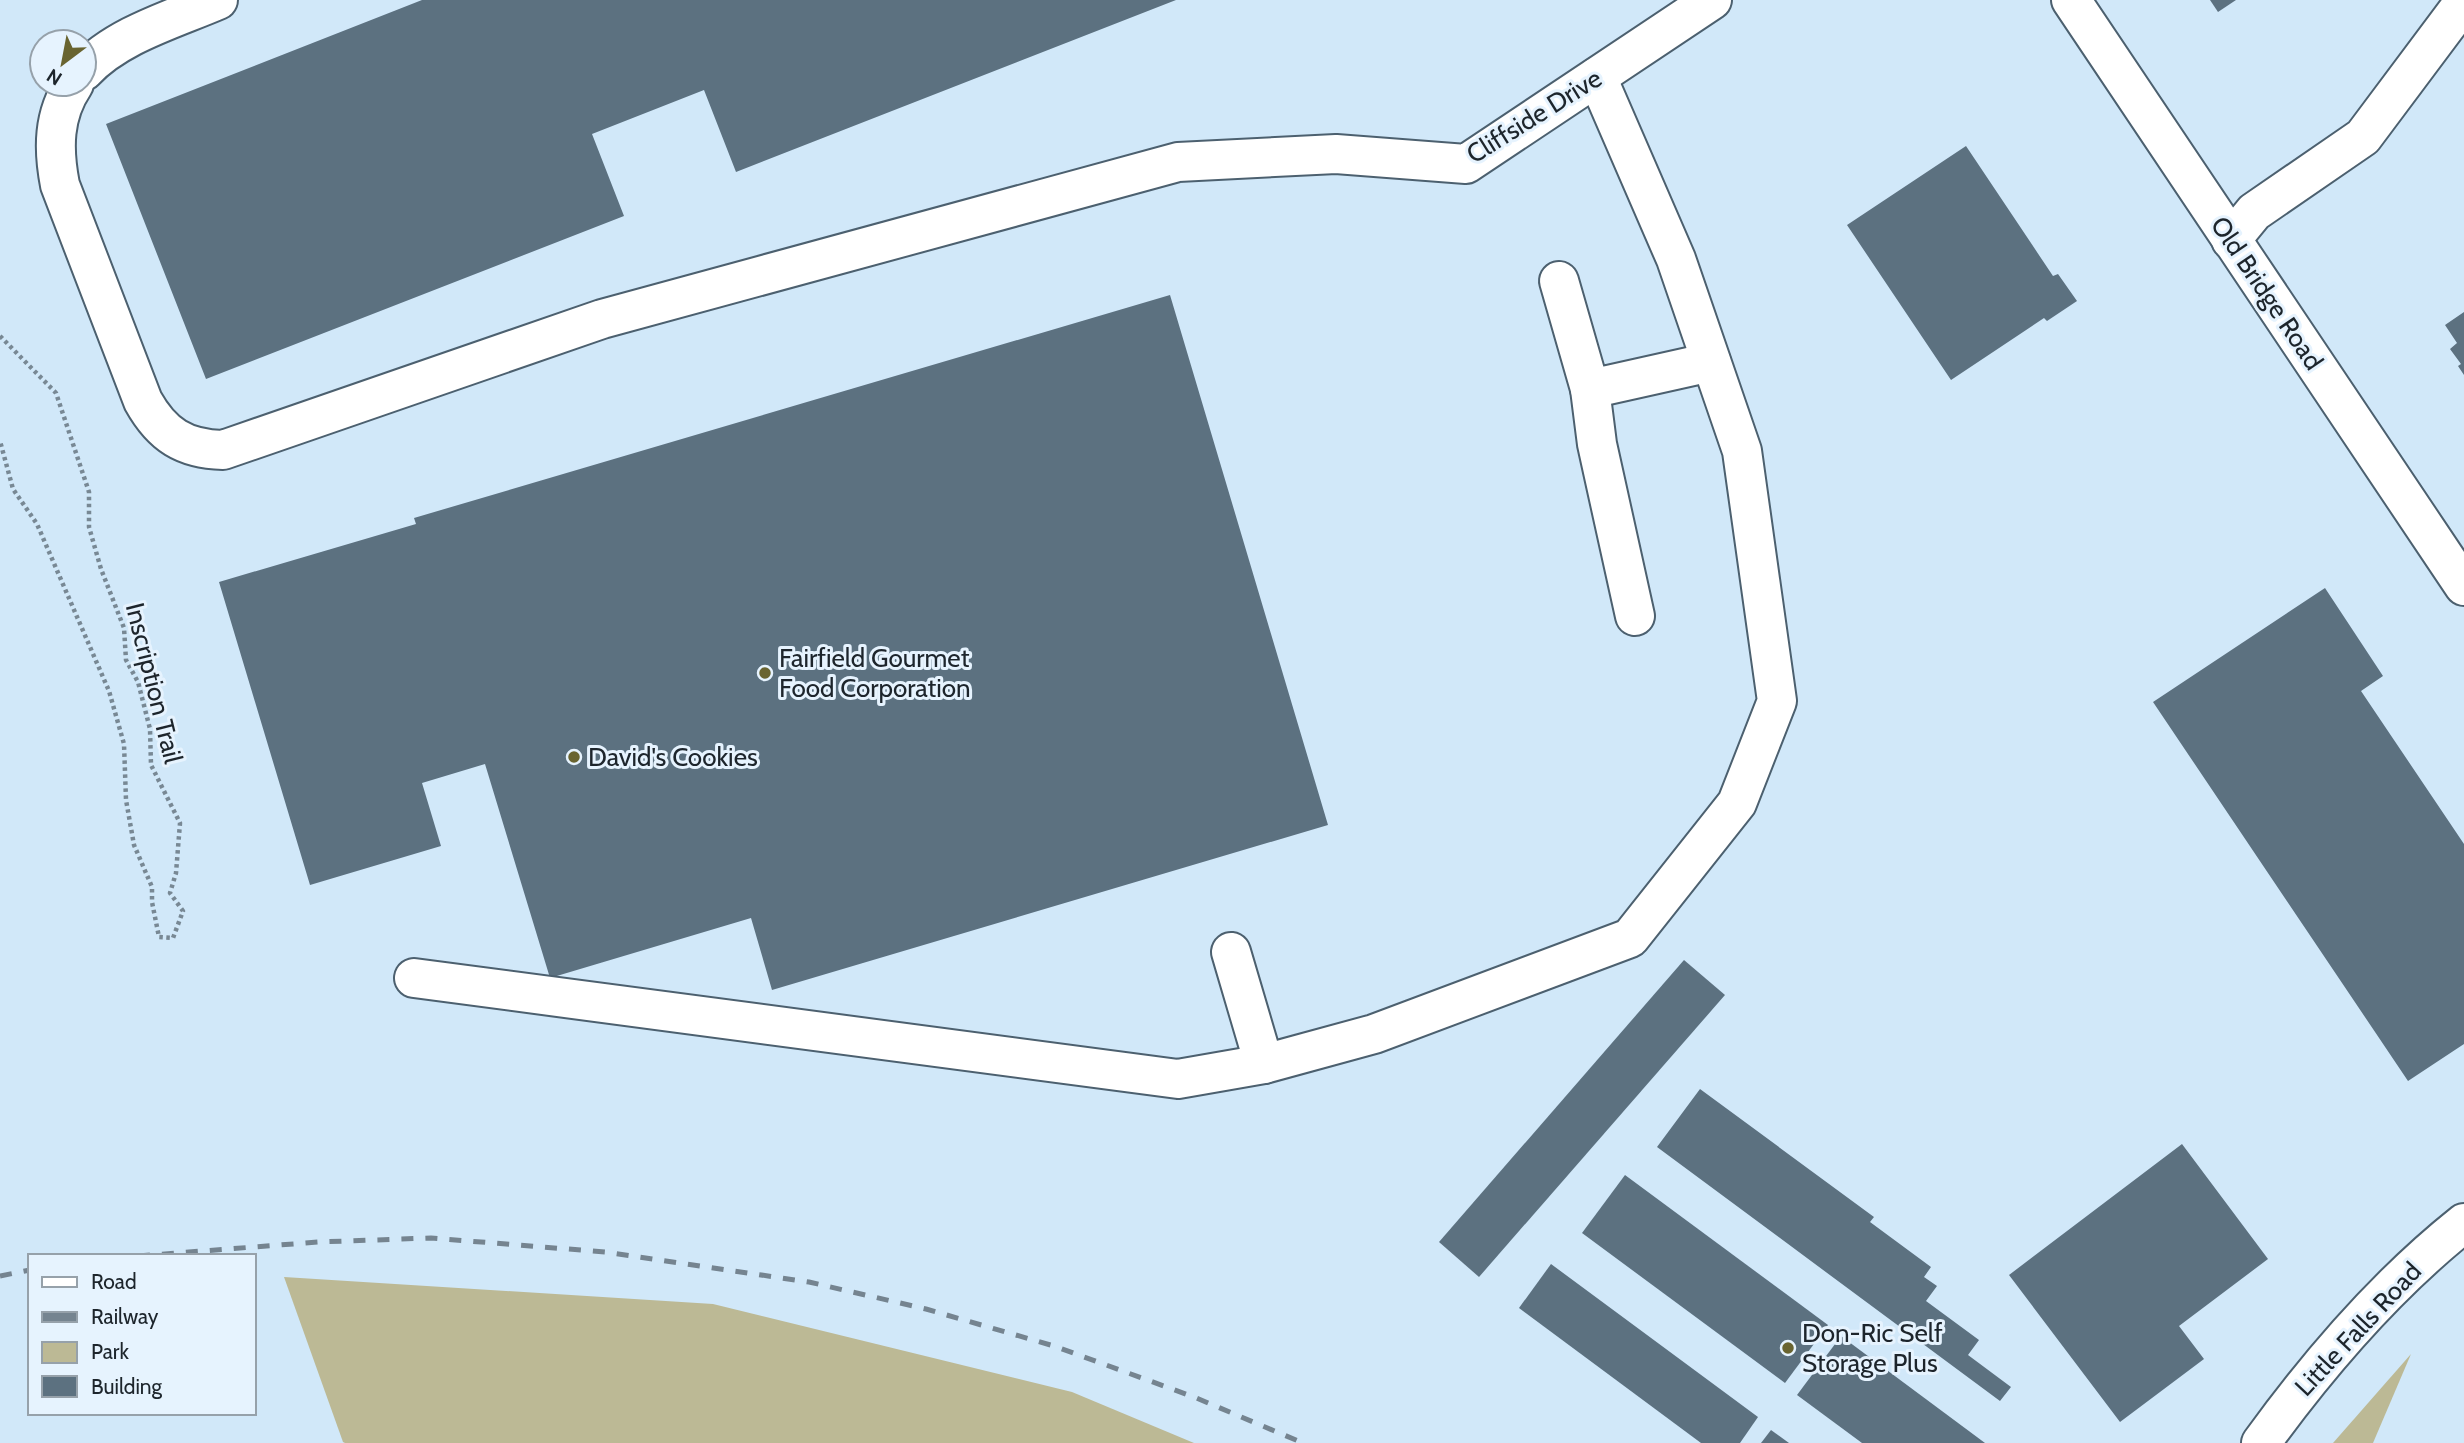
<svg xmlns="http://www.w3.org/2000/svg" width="2464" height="1443" font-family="Cabin,sans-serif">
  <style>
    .green { fill: #bcb995 }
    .building { fill: #5c7180 }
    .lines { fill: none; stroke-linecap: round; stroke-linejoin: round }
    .minor-casing { stroke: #4c606f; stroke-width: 42 }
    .path { stroke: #788894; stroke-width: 4.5; stroke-dasharray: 3.5 3.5; stroke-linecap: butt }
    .minor { stroke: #fff; stroke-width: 38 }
    .rail { stroke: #758490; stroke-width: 5; stroke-dasharray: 12 12; stroke-linecap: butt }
    .poi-dot { fill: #696430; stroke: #e6f3fe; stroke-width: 2.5 }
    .labels { text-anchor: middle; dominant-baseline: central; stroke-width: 6; stroke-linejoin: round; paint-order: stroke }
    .street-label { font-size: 26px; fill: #1d252c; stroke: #e6f3fe }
    .poi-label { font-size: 26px; fill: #1d252c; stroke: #e6f3fe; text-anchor: start }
  </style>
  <rect width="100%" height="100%" fill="#d1e8f9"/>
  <g class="green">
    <path d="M284,1277l429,27 359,88 122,51h-849l-2,-1z"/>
    <path d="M2411,1354l-38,89h-40z"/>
  </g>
  <g class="building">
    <path d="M422,0h754l-440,172 -32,-82 -112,44 32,82 -418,163 -100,-255z"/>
    <path d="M2210,0h26l-18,12z"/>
    <path d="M1966,146l87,130 5,-2 19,27 -30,20 -3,-3 -93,62 -104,-155z"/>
    <path d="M1170,295l158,530 -556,165 -21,-72 -201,60 -65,-214 -63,19 19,63 -131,39 -91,-303 197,-58 -2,-6z"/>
    <path d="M2464,312v63l-6,-9 3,-2 -11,-15 7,-6 -12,-18z"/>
    <path d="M2325,588l58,88 -22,15 103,153v200l-56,37 -255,-379z"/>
    <path d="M1684,960l41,35 -246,282 -40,-35z"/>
    <path d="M1700,1089l174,128 -4,5 61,45 -7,10 13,9 -11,15 53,39 -11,15 43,32 -11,14 -343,-254z"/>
    <path d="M2182,1144l86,115 -89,67 25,33 -84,63 -111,-147z"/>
    <path d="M1625,1175l203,150 -43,58 -203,-150z"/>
    <path d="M1551,1264l207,153 -18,26h-39l-182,-135z"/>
    <path d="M1841,1336l144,107h-123l-65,-48z"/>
    <path d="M1771,1430l18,13h-28z"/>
  </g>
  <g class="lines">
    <defs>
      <g id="minor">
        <path d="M2071,0l393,586"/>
        <path d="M84,71c33,-36 90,-52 134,-71"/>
        <path d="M74,84c-21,31 -21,65 -14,101l83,216c19,34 41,48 80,49l379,-131 576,-157 158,-8 130,10 246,-164"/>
        <path d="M2231,240l23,-28 109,-75 101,-135"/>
        <path d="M1559,281l31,108 121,-27"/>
        <path d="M1590,389l7,55 38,172"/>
        <path d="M1231,952l33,112"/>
        <path d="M414,978l764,101 86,-15 110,-30 256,-96 107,-135 40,-102 -35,-250 -66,-192 -79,-182"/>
        <path d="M2261,1443c58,-80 125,-158 203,-220"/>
      </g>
    </defs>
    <use href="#minor" class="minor-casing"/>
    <path class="path" d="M0,336l56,57 33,99v35l12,42 23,59 2,32 12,22 12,47 1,36 29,58 -4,50 -6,20 13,18 -10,27 -14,-1 -7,-35v-15l-18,-42 -8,-45 -2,-56 -15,-53 -72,-167 -24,-35 -13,-48"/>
    <use href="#minor" class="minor"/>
    <g class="rail">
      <path d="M138,1256l180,-14 113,-4 174,14 204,30 117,27 128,37 140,51 109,46"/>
      <path d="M0,1276l30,-6"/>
    </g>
  </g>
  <g class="poi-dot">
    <circle cx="765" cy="673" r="7"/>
    <circle cx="574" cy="757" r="7"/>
    <circle cx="1788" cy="1348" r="7"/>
  </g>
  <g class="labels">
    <g class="street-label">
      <text transform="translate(1534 116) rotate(-32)">Cliffside Drive</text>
      <text transform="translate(2267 293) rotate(56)">Old Bridge Road</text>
      <text transform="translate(154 683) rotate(76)">Inscription Trail</text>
      <text transform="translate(2358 1329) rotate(-47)">Little Falls Road</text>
    </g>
    <g class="poi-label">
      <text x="779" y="658">Fairfield Gourmet<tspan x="779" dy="30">Food Corporation</tspan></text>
      <text x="588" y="757">David's Cookies</text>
      <text x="1802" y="1333">Don-Ric Self<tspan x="1802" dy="30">Storage Plus</tspan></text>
    </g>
  </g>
  <rect x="28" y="1254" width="228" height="161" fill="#e6f3fe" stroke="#96a1aa" stroke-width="2"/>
  <rect x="42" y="1277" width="35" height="10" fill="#ffffff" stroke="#96a1aa" stroke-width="2"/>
  <text x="91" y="1289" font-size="21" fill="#1d252c">Road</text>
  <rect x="42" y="1312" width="35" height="10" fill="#758490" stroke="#96a1aa" stroke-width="2"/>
  <text x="91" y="1324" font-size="21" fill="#1d252c">Railway</text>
  <rect x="42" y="1342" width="35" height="21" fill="#bcb995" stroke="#96a1aa" stroke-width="2"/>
  <text x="91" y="1359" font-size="21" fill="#1d252c">Park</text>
  <rect x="42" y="1376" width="35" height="21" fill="#5c7180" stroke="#96a1aa" stroke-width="2"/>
  <text x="91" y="1394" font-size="21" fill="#1d252c">Building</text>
  <g transform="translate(63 63) rotate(212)"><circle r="33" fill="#e6f3fe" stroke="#96a1aa" stroke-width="2"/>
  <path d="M0-5L12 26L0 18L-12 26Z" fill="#696430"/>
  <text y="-10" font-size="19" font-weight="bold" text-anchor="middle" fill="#1d252c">N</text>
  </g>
</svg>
